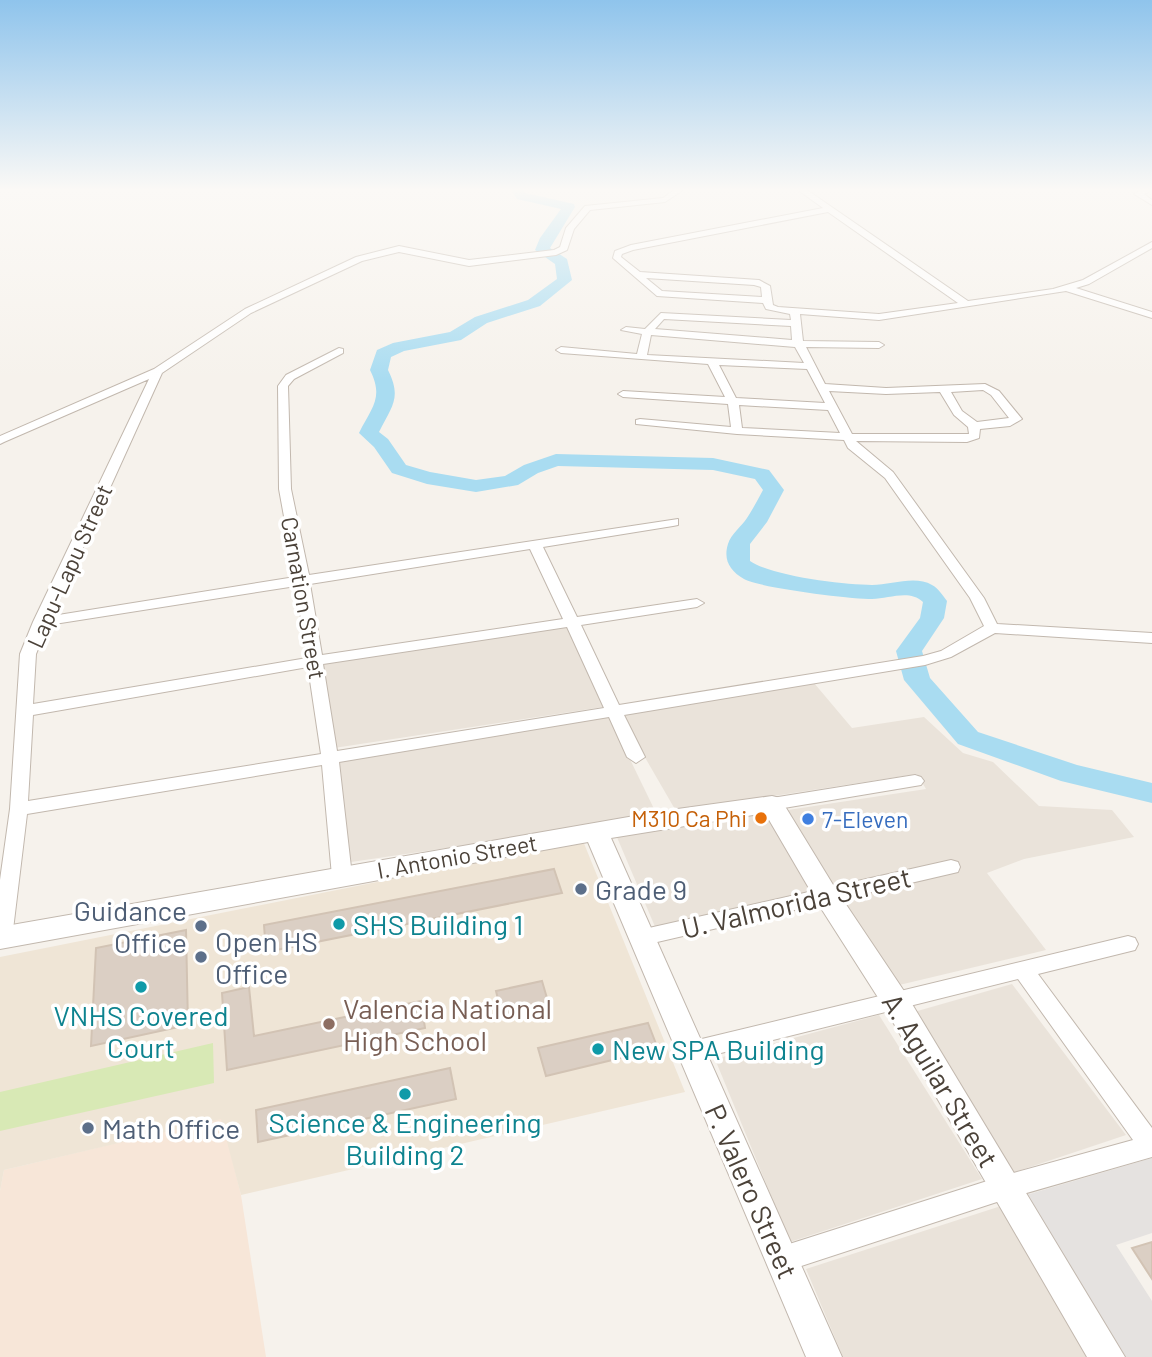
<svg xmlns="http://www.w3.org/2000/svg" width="1152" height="1357" font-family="Barlow,sans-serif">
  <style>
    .residential { fill: #eae3da }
    .commercial { fill: #f7e6d8 }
    .education { fill: #efe5d6 }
    .green { fill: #d8e9b5 }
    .parking { fill: #e5e2e0 }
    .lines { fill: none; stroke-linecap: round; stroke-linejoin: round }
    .river { fill: #a9dcf1; fill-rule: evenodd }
    .building { fill: #dbcfc4; stroke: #d2c3b4; stroke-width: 2 }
    .minor-casing { stroke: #c2b8ae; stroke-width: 2 }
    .tertiary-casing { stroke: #c2b8ae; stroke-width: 2 }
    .minor { fill: #fff; fill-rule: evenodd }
    .tertiary { fill: #fff; fill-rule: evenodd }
    .food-dot { fill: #e8710a; stroke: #fff; stroke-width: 2.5 }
    .shop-dot { fill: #3f7fe0; stroke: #fff; stroke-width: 2.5 }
    .service-dot { fill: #5c6f8a; stroke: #fff; stroke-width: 2.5 }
    .culture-dot { fill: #0f9aa8; stroke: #fff; stroke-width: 2.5 }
    .education-dot { fill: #8d6e63; stroke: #fff; stroke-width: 2.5 }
    .labels { text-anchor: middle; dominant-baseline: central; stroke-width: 7; stroke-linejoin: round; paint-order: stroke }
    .street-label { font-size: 23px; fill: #4b4239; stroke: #fff }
    .food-label { font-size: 23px; fill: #c56008; stroke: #fff; text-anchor: end }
    .shop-label { font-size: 23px; fill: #366cbe; stroke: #fff; text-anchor: start }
    .near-service-label { font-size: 28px; fill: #4e5e75; stroke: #fff; text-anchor: start }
    .near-street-label { font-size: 28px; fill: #4b4239; stroke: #fff }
    .near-culture-label { font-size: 28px; fill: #0d838f; stroke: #fff; text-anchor: start }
    .near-education-label { font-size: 28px; fill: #785e54; stroke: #fff; text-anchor: start }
  </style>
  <rect width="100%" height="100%" fill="#f6f2ec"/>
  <g class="residential">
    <path d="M577,623l39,82 -282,43 -15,-84z"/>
    <path d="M814,683l38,45 72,-11 39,36 30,9 46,44 73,4 22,27 -110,22 -37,14 59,77 -151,36 -107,-176 138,-21 -9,-15 -241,37 -55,-95z"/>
    <path d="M609,716l49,101 -307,45 -17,-99z"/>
    <path d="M770,811l45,80 -159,38 -40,-94z"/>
    <path d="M1012,984l114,151 -117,39 -102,-160z"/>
    <path d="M879,1015l103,164 -192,63 -75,-183z"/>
    <path d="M1001,1206l88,151h-246l-37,-88z"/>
  </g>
  <path class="commercial" d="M222,1118l19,77 25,162h-266v-166l4,-21z"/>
  <path class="education" d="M583,841l102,251 -444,103 -20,-76 -217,51 -4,21v-234z"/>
  <path class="green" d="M213,1043l1,40 -214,48v-39z"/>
  <path class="parking" d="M1152,1158v75l-36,12 36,56v56h-26l-100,-162z"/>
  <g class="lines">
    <path class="river" d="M511,190h12l2,3 49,11 1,3 -25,41 17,11 5,21 -32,26 -53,17 -26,17 -57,11 -13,6 -3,13c14,28 4,36 -9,62l9,7 18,26 24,7 46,8 29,-4 19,-11 32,-11 157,4 56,12 15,20 -17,32 -17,22v17c21,15 94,24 122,24 19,0 43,-10 60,0 6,3 11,11 15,16l-3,17 -22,33 8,27 48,54 99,33 75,18v20l-91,-22 -103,-37 -54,-64 -8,-29 24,-33 3,-16c-14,-13 -34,-3 -51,-3 -21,0 -112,-11 -128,-20 -14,-8 -21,-19 -16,-35 3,-10 14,-18 19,-26 6,-9 11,-19 16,-28l-8,-11 -42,-9 -155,-4 -20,7 -20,12 -42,7 -49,-8 -35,-11 -18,-26 -15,-14c13,-26 25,-35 11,-63l7,-20 16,-7 57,-11 25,-15 53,-17 29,-21 -2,-15 -20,-14 5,-12 21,-29 -44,-10z"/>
  </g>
  <g class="building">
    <path d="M554,869l8,24 -296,59 -2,-27z"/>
    <path d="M186,930l2,95 -97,21 5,-98z"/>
    <path d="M542,981l7,24 -47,10 -6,-24z"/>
    <path d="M249,987l5,49 167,-35 4,27 -198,42 -5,-77z"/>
    <path d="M648,1023l10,26 -112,27 -8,-28z"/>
    <path d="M450,1068l6,31 -198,43 -2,-32z"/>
    <path d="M1152,1242v37l-20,-31z"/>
  </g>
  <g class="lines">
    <defs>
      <g id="minor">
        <path d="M674,190h9l-18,12 -75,8 -16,19 -7,21 -11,5 -87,11 -70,-14 -37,9 -111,52 -89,60 -110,243 243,-39 -16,-88 -1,-103 8,-11 53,-27 4,1v4l-49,26 -6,7 3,103 18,86 369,-56v6l-5,1 -130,21 34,70 120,-18 7,4 -7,4 -116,18 38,80 304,-49 18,-5 43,-25 -14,-28 -85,-120 -37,-30 -4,-8 -107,-6 -101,-10v-4l4,-1 91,8 -3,-23 -105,-7 -5,-3 5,-3 102,6 -17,-33 -147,-11 -5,-3 5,-3 76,7 5,-20 -21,-4 5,-3 19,2 16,-16 130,7 -1,-6 -24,-5 -3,-6 -106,-7 -44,-38 2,-7 16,-6 192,-37 -25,-18h9l161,111 85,-12 30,-9 69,-38v6l-63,36 -13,4 76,24v6l-86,-27 -187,29 -79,-6 3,27 76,1 5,3 -5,3 -73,-1 19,37 61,4 99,-4 14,7 23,28 -12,7 -30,3 -1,9 -12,4 -111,-1 37,31 91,126 13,26 155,9v10l-157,-10 -44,24 -26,8 -301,50 21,42 -9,6 -9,-6 -18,-40 -270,45 13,114 -3,5 -7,2 -7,-2 -3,-5 -10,-111 -295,49 -15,124 -3,6 -9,1v-65l10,-71 10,-155 13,-32 116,-243 -145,63 -4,2v-8l154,-67 91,-60 111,-52 43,-11 70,14 85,-10 6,-3 6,-19 19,-22 78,-8zM828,212l130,91 -79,11 -101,-7 -5,-2 -3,-19 -11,-6 -119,-8 -19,-15 1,-3 11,-4zM646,278l108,7 7,2 1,10 -100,-6zM664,319l127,7 1,14 -137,-11zM651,335l144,12 9,16 -157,-8zM719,365l88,4 18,34 -89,-5zM983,390l8,5 18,23 -32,4 -15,-11 -11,-19zM829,391l57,3 54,-2 14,23 14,12 1,7h-117zM739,405l89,5 12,23 -98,-5zM530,549l33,70 -241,36 -12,-71zM296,586l11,72 -274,46 3,-50 12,-29zM567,627l37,81 -267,43 -14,-87zM308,667l13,87 -293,47 5,-86z"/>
        <path d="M1142,190h10l-8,4 8,6v5l-18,-11z"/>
        <path d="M915,775l6,2 3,4 -3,4 -149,25 -6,-2 -3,-4 3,-4 6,-2z"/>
        <path d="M951,860l7,2 2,5 -2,5 -318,74 -7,-2 -3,-6 3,-6 7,-2z"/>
        <path d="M1128,936l7,2 3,6 -3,6 -97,24 114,154v29l-146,42 -223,73 -9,-4 -4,-9 4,-9 9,-4 223,-71 127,-35 -115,-161 -329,82 -8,-3 -3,-7 3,-7z"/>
      </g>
      <path id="tertiary" d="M772,796l8,2 55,90 71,106 219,363h-38l-201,-347 -69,-108 -52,-89 -154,25 231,519h-36l-218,-515 -588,107v-22l663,-116z"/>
    </defs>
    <use href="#minor" class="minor-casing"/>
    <use href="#tertiary" class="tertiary-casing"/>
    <use href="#minor" class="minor"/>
    <use href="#tertiary" class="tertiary"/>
  </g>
  <linearGradient id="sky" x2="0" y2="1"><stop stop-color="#8fc4ec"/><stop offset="0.5" stop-color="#fbf9f6"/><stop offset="1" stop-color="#fbf9f6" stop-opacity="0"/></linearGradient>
  <rect width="1152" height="380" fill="url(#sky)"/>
  <circle class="food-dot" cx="761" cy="818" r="7"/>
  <circle class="shop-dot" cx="808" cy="819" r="7"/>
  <g class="service-dot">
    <circle cx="581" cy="889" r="7"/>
    <circle cx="201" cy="926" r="7"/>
    <circle cx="201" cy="957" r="7"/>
    <circle cx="88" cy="1128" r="7"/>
  </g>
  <g class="culture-dot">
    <circle cx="339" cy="924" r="7"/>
    <circle cx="141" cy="987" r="7"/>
    <circle cx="598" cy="1049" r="7"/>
    <circle cx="405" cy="1094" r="7"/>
  </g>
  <circle class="education-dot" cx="329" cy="1024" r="7"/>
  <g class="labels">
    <g class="street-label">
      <text transform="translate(69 566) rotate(-66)">Lapu-Lapu Street</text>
      <text transform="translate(304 598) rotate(80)">Carnation Street</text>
      <text transform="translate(457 856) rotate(-10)">I. Antonio Street</text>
    </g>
    <g class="food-label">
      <text x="747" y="818">M310 Ca Phi</text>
    </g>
    <g class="shop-label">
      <text x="822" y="819">7-Eleven</text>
    </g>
    <g class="near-service-label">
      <text x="595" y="889">Grade 9</text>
      <text x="187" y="910" text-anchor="end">Guidance<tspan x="187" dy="32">Office</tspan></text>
      <text x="215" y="941">Open HS<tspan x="215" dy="32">Office</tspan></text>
      <text x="102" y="1128">Math Office</text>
    </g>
    <g class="near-street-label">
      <text transform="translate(796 902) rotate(-13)">U. Valmorida Street</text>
      <text transform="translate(941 1080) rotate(59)">A. Aguilar Street</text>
      <text transform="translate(752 1191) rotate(66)">P. Valero Street</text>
    </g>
    <g class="near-culture-label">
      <text x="353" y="924">SHS Building 1</text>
      <text x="141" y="1015" text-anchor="middle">VNHS Covered<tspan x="141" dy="32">Court</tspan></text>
      <text x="612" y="1049">New SPA Building</text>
      <text x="405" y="1122" text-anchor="middle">Science &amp; Engineering<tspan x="405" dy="32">Building 2</tspan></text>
    </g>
    <g class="near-education-label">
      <text x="343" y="1008">Valencia National<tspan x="343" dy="32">High School</tspan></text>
    </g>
  </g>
</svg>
